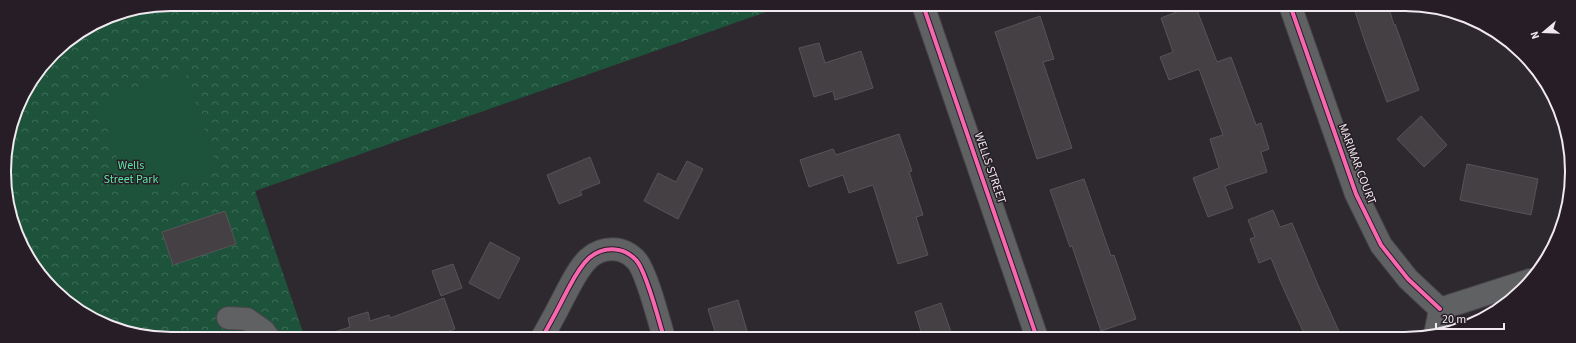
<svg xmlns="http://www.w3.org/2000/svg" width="1576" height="343" font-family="'Source Sans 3',sans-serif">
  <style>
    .forest { fill: url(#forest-crowns) }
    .garden { fill: #1d533b }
    .building { fill: #444044; stroke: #585358 }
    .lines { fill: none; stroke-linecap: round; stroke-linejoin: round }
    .minor-casing { stroke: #484548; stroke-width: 24 }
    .minor { stroke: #5f6163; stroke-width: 22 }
    .cycleway-casing { stroke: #271d26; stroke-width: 6 }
    .cycleway { stroke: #f766af; stroke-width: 4 }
    .labels { text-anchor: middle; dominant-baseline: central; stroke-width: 3; stroke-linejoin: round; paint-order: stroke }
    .street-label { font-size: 12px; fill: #f0e9ef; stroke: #271d26 }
    .park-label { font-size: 12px; fill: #5ce3a3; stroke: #271d26 }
    .rim { fill: none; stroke: #f0e9ef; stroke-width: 2 }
  </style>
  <defs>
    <pattern id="forest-crowns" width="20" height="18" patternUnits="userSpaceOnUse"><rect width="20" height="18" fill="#1d533b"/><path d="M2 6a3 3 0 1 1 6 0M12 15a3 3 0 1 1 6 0" fill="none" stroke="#3e6c58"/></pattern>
  </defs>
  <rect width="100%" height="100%" fill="#2e292e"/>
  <path class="forest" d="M172,4l614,1 -531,186 50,147h-156l-61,-21 -49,-43 -29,-59 -6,-55 17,-63 40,-51 47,-29z"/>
  <path class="garden" d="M185,71l33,99 -87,29 -33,-98z"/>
  <g class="building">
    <path d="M1195,5l22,57 14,-5 25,68 5,-2 8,26 -8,3 6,20 -42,14 8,22 -25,9 -15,-39 26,-10 -9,-29 13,-4 -24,-66 -30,11 -9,-23 13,-5 -12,-34z"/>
    <path d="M1353,5h35l6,20 1,-1 24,66 -32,12 -23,-63z"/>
    <path d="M1040,16l14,43 -11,3 29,86 -35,11 -42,-127z"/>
    <path d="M819,43l6,20 36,-12 12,37 -38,12 -2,-9 -19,6 -15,-49z"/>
    <path d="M1421,116l26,29 -23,22 -27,-28z"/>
    <path d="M899,134l13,37 -3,1 14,43 -7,2 12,38 -30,9 -25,-79 -24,8 -6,-18 -34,12 -9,-27 33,-11 3,6z"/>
    <path d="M590,157l10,26 -20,8 2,4 -23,9 -12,-29z"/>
    <path d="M687,161l16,8 -25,50 -34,-18 14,-28 18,9z"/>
    <path d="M1467,164l71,15 -7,36 -71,-15z"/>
    <path d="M1084,179l27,77 3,-1 22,64 -35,12 -29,-85 -2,1 -20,-57z"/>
    <path d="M1273,210l7,17 12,-4 26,62 24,53h-36l-25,-55 -10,-25 -12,5 -9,-24 5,-2 -7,-17z"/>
    <path d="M225,211l11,33 -63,21 -11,-33z"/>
    <path d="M490,242l30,16 -21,41 -30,-16z"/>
    <path d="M453,264l9,24 -21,8 -9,-25z"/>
    <path d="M444,298l11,31 -24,9h-99l-1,-5 19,-6 -2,-9 20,-6 2,9 19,-6 1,3z"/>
    <path d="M738,300l11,38h-32l-9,-29z"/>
    <path d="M941,303l12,35h-30l-8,-26z"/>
  </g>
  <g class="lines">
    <defs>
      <g id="minor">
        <path d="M923,5l114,333"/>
        <path d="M1290,5l66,189 25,51 27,34 32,30"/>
        <path d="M1440,309l90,-29"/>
        <path d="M228,318l19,1 17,12 5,7"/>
        <path d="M1435,335l5,-26"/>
        <path d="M542,338c9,-16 17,-31 25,-47 6,-11 12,-24 22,-33 14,-12 34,-12 47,2 10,10 23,61 28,78"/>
      </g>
    </defs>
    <use href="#minor" class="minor-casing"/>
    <use href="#minor" class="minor"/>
    <defs>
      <g id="cycleway">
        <path d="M923,5l114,333"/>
        <path d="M1290,5l66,189 25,51 27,34 32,30"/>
        <path d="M542,338c9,-16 17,-31 25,-47 6,-11 12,-24 22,-33 14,-12 34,-12 47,2 10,10 23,61 28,78"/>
      </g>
    </defs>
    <use href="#cycleway" class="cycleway-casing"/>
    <use href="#cycleway" class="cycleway"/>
  </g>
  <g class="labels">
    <g class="street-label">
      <text transform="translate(1357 164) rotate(69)">MARIMAR COURT</text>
      <text transform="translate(990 168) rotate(71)">WELLS STREET</text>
    </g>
    <g class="park-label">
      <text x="131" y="165">Wells<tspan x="131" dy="14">Street Park</tspan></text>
    </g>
  </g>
  <path d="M0 0H1576V343H0ZM171 11H1405A160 160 0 0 1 1565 171V172A160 160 0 0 1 1405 332H171A160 160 0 0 1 11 172V171A160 160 0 0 1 171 11Z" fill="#271d26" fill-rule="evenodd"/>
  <path class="rim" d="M171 11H1405A160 160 0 0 1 1565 171V172A160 160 0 0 1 1405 332H171A160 160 0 0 1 11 172V171A160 160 0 0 1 171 11Z"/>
  <g transform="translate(1544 32) rotate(251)" stroke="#271d26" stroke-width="3" paint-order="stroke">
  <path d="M0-3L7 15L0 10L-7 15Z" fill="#f0e9ef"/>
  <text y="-6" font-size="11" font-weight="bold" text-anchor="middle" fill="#f0e9ef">N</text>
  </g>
  <path d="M1436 323v6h68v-6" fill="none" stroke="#f0e9ef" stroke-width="2"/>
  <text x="1442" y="323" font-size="12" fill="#f0e9ef" stroke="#271d26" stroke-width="3" paint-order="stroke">20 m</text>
</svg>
